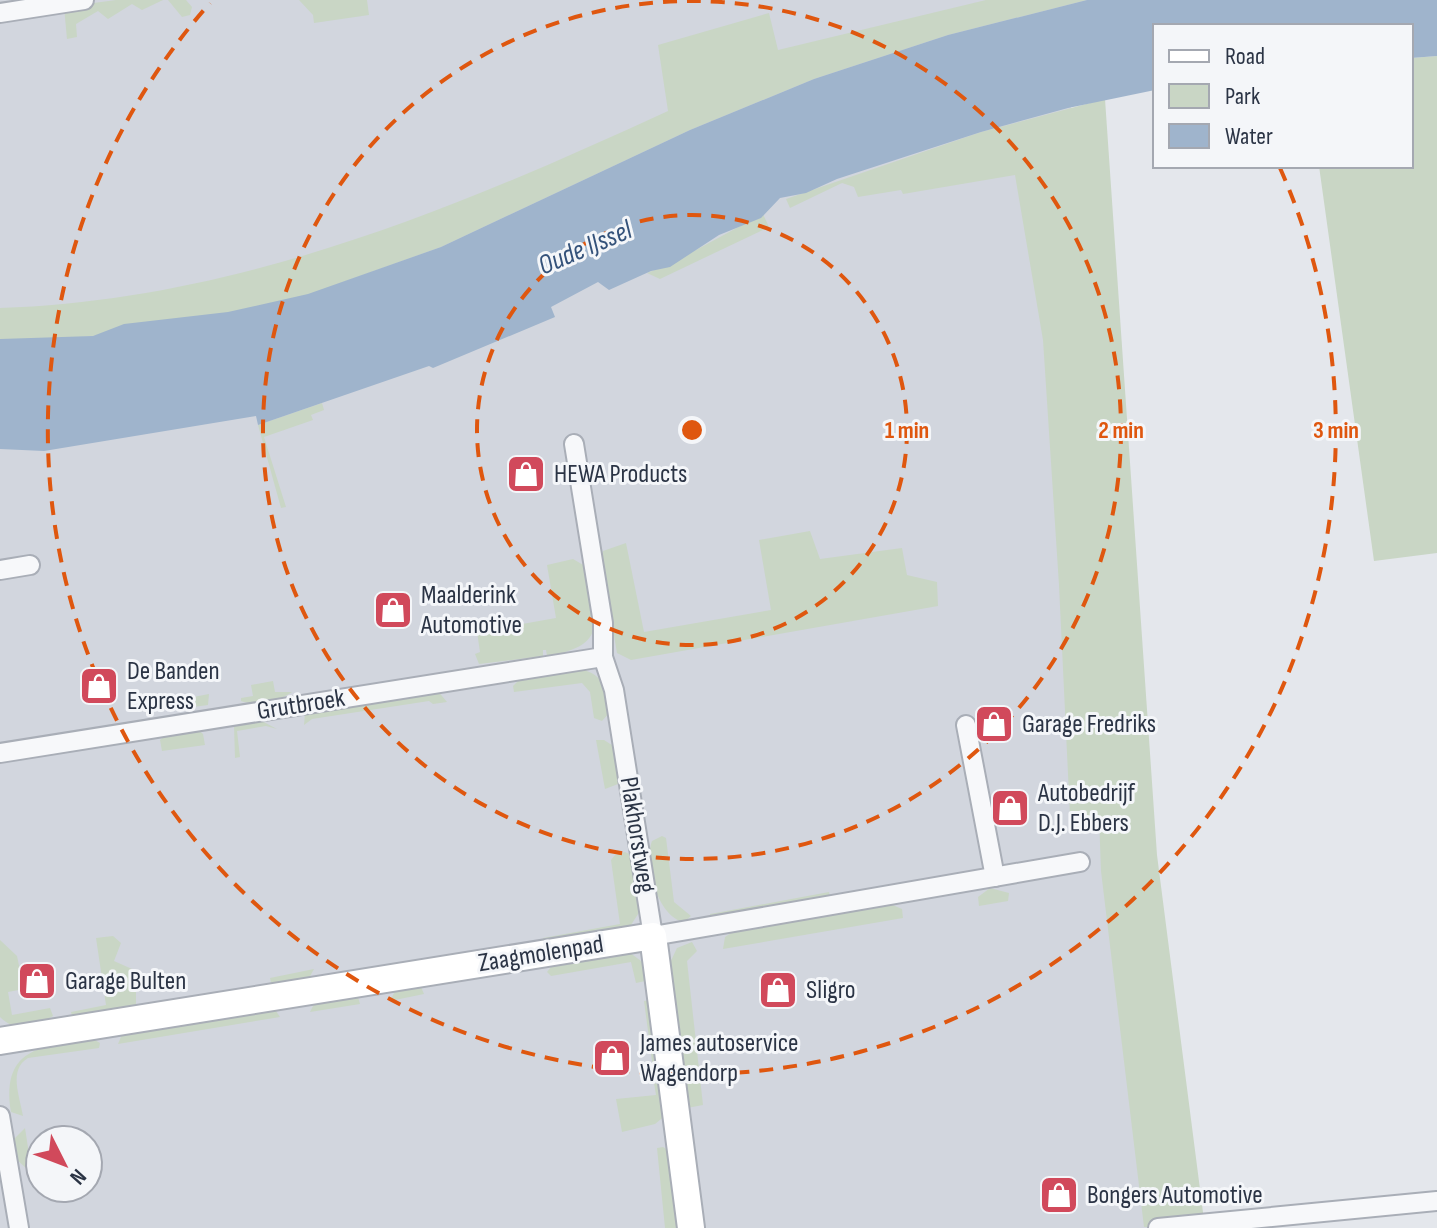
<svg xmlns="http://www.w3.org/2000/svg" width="1437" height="1228" font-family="'Sofia Sans Condensed',sans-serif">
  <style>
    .built { fill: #d2d6de; fill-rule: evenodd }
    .green { fill: #c9d6c5 }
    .water { fill: #9fb4cc }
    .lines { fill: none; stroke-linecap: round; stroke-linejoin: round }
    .street-casing { stroke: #a9aeb7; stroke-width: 22 }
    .secondary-casing { stroke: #a9aeb7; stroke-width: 30 }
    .street { stroke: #f7f8fa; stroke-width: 18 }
    .secondary { stroke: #fff; stroke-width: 26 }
    .ring { fill: none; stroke: #df570f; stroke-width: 4; stroke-dasharray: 14 10 }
    .labels { text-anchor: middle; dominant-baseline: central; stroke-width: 6; stroke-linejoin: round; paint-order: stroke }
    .poi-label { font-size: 26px; fill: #2b3445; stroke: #f4f6f9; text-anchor: start }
    .street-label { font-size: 26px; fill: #2b3445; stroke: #f4f6f9 }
    .water-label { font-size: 28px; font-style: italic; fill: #34527a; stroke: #f4f6f9 }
    .centre { fill: #df570f; stroke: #f4f6f9; stroke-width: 4 }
    .ring-label { font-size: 24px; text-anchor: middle; font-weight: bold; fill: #df570f; stroke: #f4f6f9; stroke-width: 6; stroke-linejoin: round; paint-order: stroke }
  </style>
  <rect width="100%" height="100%" fill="#e4e7ec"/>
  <path class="built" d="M0,0h1424l-269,26 -89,36 128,1166h-1194zM40,1140h48v48h-48z"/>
  <g class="green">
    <path d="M116,0h47l-21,10 -10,-6 -24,15 -10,-8 -22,13 1,13 -10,2 -3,-32z"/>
    <path d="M168,0h18l6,7 -2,8 -8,2z"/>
    <path d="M299,0h68l2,15 -55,8 -1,-8z"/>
    <path d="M986,0h101l-139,35 -134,44 -124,51 -249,117 -156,56 -192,33 -93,9v-37c238,-8 455,-99 668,-197l-10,-66 111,-32 9,37z"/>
    <path d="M1437,56v497l-63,8 -55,-395h92v-108z"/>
    <path d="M1105,99l52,756 48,373 -61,-1 -43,-356 -2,-55 -24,5 -5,-5 -11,-231 -16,-245 -28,-165 -112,19 -2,-4 -43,7 -4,-10 -12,-4 -52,25 -4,-9 195,-67z"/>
    <path d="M763,214l6,13 -109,52 -13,-6c39,-15 76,-39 116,-59z"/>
    <path d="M322,403l2,7 -13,5 2,5 -49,17 22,70 -5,1 -23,-83z"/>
    <path d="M810,531l10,28 82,-11 5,27 30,7 1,24 -307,54 -14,-7 -16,-94 2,-8 23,-8 18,89 127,-22 -12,-70z"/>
    <path d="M573,559l12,7c9,52 28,79 -38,90l-1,-6h-3v6l-64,8 -4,-10 5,-2 -3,-20 79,-14 -9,-53z"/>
    <path d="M580,669c24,5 27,21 30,43l-8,9 -8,-3 -4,-26 -8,-9 -68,9 -1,-6 9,-9z"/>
    <path d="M273,681l2,11h17c-11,9 -38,14 -51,9v-3l12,-2 -2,-11z"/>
    <path d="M437,690l10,12 -14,2 -4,-3 -117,18 -8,6 1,-12z"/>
    <path d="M209,694l-1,11 -22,3 -3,-9z"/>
    <path d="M258,719l19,10 -11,-3 -29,5 3,26 -5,1 -1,-32z"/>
    <path d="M197,729l6,5 2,11 -43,6 -2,-11 7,-6z"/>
    <path d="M596,740h8l11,7 6,30 -3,7 -13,5z"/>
    <path d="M662,836l4,2 8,64 17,14 -7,6c-26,-5 -41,-58 -32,-81z"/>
    <path d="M625,852l6,3 9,48v8l-11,17 -85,16 -1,-6 77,-14 -9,-64 4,-5z"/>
    <path d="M990,888l19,5 -1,8 -29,5 -1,-9z"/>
    <path d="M829,892l1,5 -119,22 -1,-5z"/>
    <path d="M888,903l14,6 1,9 -180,31 2,-12 6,-4z"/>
    <path d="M113,936l8,7 -7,18 18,8 4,8v28l-6,4 -57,10 -2,-7 35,-7 -10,-67z"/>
    <path d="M0,940l17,16 7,33 -16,3 4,23 38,-7 3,8c-19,10 -36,18 -53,1z"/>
    <path d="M692,942l5,9 -10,10 16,144 -16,3 -18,-143 8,-17z"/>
    <path d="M629,952l16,12 5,16 -14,3 -5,-21 -80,14 -4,-4 8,-10z"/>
    <path d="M314,969l-5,9 -37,9 -2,-9z"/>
    <path d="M413,985l8,2 3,7 -34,7 7,-14z"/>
    <path d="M351,995l7,2 2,7 -50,8 5,-10z"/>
    <path d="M650,1000l10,62 -7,6 -9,-67z"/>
    <path d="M276,1011l4,6 -162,27 5,-12z"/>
    <path d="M93,1039l7,4 -1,5 -71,10c-20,12 -8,38 -5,58l-12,-4c-11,-68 37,-66 82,-73z"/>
    <path d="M654,1083l9,3 3,29 -11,9 -33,8 -6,-33 40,-4z"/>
    <path d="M25,1128l6,39 -5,1 -9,-8 -3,-21z"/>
    <path d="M663,1147l6,4 14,77h-18l-8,-80z"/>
  </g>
  <path class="water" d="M1087,0h350v56l-26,2v-32h-256v64l-87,18 -87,24 -144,47 -31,14 -26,5 -19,20 -42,17 -49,32 -19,4 -42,19 -11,-8 -47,25 4,10 -122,51 -4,-2 -171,59 -2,-9 -212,35 -44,-2v-110l93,-3 31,-12 104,-12 80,-18 133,-47 249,-117 124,-51 134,-44z"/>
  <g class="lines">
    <defs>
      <g id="street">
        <path d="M0,13l84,-13"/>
        <path d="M574,444l29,179v34l11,33 39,246 427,-74"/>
        <path d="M0,570l30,-5"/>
        <path d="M966,725l29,152"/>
        <path d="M0,753l603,-96"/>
        <path d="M0,1116l19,112"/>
        <path d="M1158,1228l279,-27"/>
      </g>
      <path id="secondary" d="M0,1041l653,-105 38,292"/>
    </defs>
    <use href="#street" class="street-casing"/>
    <use href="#secondary" class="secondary-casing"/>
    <use href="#street" class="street"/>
    <use href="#secondary" class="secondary"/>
  </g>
  <g class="ring">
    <circle cx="692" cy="430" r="215"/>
    <circle cx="692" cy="430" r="429"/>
    <path d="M1280 168A644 644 0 1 1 210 3"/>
  </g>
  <defs>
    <symbol id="shop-square" viewBox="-11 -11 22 22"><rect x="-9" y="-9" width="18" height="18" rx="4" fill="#d1495b" stroke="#f4f6f9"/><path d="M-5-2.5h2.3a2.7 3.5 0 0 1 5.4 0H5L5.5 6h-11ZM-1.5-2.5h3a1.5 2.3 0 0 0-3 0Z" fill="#fff"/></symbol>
  </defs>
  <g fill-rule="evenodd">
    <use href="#shop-square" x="504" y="452" width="44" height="44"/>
    <use href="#shop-square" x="371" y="588" width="44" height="44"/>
    <use href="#shop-square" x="77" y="664" width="44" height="44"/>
    <use href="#shop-square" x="972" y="702" width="44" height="44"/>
    <use href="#shop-square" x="988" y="786" width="44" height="44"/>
    <use href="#shop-square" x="15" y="959" width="44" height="44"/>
    <use href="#shop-square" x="756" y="968" width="44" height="44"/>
    <use href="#shop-square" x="590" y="1036" width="44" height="44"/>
    <use href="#shop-square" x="1037" y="1173" width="44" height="44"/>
  </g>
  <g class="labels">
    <g class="poi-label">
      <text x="554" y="474">HEWA Products</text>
      <text x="421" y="595">Maalderink<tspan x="421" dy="30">Automotive</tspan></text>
      <text x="127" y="671">De Banden<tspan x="127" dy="30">Express</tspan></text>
      <text x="1022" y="724">Garage Fredriks</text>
      <text x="1038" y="793">Autobedrijf<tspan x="1038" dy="30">D.J. Ebbers</tspan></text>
      <text x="65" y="981">Garage Bulten</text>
      <text x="806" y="990">Sligro</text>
      <text x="640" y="1043">James autoservice<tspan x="640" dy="30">Wagendorp</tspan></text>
      <text x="1087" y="1195">Bongers Automotive</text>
    </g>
    <g class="street-label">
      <text transform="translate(301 705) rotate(-9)">Grutbroek</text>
      <text transform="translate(637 835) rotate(81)">Plakhorstweg</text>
      <text transform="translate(541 954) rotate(-9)">Zaagmolenpad</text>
    </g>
    <g class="water-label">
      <text transform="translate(585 248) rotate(-23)">Oude IJssel</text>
    </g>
  </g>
  <circle cx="692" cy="430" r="12" class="centre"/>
  <g class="ring-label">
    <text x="907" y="438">1 min</text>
    <text x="1121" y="438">2 min</text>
    <text x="1336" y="438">3 min</text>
  </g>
  <rect x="1153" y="24" width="260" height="144" fill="#f4f6f9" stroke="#a4a8b1" stroke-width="2"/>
  <rect x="1169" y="50" width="40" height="12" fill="#ffffff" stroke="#a4a8b1" stroke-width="2"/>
  <text x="1225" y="64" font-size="24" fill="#2b3445">Road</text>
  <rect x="1169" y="84" width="40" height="24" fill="#c9d6c5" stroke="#a4a8b1" stroke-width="2"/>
  <text x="1225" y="104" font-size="24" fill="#2b3445">Park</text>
  <rect x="1169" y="124" width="40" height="24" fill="#9fb4cc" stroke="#a4a8b1" stroke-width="2"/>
  <text x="1225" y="144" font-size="24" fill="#2b3445">Water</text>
  <g transform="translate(64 1164) rotate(132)"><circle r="38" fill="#f4f6f9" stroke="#a4a8b1" stroke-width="2"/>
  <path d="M0-6L14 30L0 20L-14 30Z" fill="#d1495b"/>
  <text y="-12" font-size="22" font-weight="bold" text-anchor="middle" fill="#2b3445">N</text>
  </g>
</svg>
